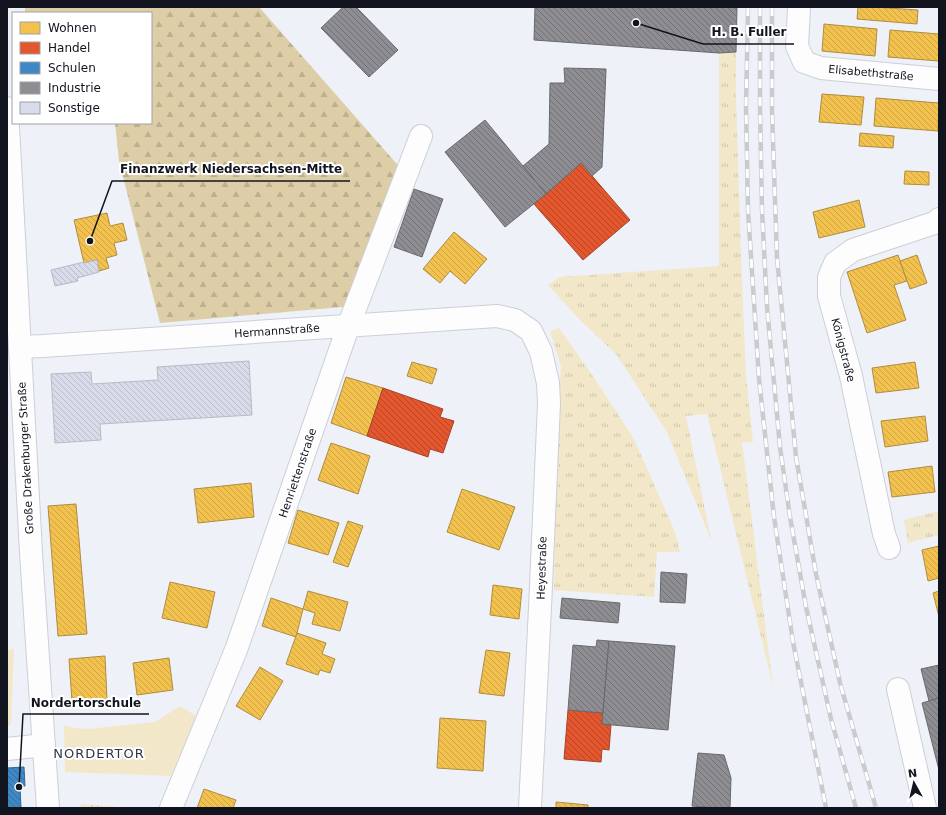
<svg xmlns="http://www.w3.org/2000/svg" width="946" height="815" font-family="'DejaVu Sans',sans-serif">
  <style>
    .grass { fill: url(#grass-tufts) }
    .forest { fill: url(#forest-firs) }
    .park { fill: url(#park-crowns) }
    .pitch { fill: #f2e7c9 }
    .homes { fill: url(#homes-back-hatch); stroke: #ae8d40 }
    .shops { fill: url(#shops-back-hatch); stroke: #a54329 }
    .schools { fill: url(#schools-back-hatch); stroke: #316593 }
    .industry { fill: url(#industry-back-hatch); stroke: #68696f }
    .building { fill: url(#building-back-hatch); stroke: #b8bbc4 }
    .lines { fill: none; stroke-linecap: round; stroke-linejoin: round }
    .minor-casing { stroke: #cccfd8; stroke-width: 24 }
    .minor { stroke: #fdfdfe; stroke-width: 22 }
    .rail-casing { stroke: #cacbce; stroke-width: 4.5 }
    .rail { stroke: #fff; stroke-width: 3; stroke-dasharray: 9; stroke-linecap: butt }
    .labels { text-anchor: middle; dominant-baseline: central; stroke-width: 4; stroke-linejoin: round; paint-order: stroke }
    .street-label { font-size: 11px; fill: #11141e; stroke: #fff }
    .quarter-label { font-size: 13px; letter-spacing: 1px; fill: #2d344d; stroke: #fff }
    .leader { fill: none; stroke: #11141e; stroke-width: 1.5 }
    .callout-dot { fill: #11141e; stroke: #fff; stroke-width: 1.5 }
    .callout-label { font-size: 12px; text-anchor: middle; font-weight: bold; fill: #11141e; stroke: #fff; stroke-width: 4; stroke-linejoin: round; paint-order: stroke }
  </style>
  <defs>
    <pattern id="grass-tufts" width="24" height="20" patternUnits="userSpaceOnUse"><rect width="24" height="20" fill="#f2e7c9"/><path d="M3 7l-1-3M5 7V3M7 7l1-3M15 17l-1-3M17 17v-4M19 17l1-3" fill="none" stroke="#cec5ac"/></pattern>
    <pattern id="forest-firs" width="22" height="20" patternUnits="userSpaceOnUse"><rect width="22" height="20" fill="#ddcea7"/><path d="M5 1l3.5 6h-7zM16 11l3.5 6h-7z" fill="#bdb08f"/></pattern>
    <pattern id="park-crowns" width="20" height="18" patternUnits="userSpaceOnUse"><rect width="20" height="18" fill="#f2e7c9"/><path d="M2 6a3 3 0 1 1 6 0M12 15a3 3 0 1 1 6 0" fill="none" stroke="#cec5ac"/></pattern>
    <pattern id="homes-back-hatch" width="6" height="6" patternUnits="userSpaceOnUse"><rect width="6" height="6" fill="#f2c14e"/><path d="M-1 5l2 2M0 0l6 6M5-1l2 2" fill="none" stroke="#cea544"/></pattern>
    <pattern id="shops-back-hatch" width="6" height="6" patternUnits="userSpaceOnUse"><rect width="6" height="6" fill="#e4572e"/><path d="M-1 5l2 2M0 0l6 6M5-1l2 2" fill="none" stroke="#b74727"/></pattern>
    <pattern id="schools-back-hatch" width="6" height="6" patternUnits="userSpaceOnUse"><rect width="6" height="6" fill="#3f88c5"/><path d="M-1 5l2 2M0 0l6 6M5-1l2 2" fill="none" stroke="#336e9f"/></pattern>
    <pattern id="industry-back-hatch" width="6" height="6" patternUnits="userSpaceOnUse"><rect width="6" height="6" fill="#8d8d92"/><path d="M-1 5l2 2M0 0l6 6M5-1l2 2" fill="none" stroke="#727277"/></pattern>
    <pattern id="building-back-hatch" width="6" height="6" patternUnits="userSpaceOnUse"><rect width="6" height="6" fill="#d7dbea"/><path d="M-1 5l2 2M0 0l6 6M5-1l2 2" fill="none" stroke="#b8bbc8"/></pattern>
  </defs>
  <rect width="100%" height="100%" fill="#eff1f8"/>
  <g class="grass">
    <path d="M736,52v48l5,155 5,122 7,65h-11l31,244 -66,-272 -21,2 25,124 -44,-108 -51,-78 -35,-33 -33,-36 12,-8 159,-11v-213z"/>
    <path d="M559,328l34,48 41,63 41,93 5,20h-23l-3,45 -100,-7 2,-124 5,-100 -11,-35z"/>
    <path d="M939,511v24l-31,8 -4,-23z"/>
    <path d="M14,649l-3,76h-4v-75z"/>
  </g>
  <path class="forest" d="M25,7h234l144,164 -49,135 -194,17 -41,-162 -4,-38h36v-110h-126z"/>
  <path class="park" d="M81,804l50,4h-50z"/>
  <path class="pitch" d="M180,706l16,10 -25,60 -106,-4 -1,-47 9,3 15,1 67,-7z"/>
  <g class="homes">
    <path d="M858,7h16l44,3 -1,14 -60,-5z"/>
    <path d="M824,24l53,5 -2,27 -53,-5z"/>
    <path d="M890,30l49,4v27l-51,-4z"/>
    <path d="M822,94l42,3 -3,28 -42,-3z"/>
    <path d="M876,98l63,5 -1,28 -64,-5z"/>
    <path d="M860,133l34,3 -1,12 -34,-2z"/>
    <path d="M905,171l24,1v13l-25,-1z"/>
    <path d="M859,200l6,27 -46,11 -6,-26z"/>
    <path d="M107,213l3,13 13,-3 4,17 -13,3 3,12 -11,3 3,10 -10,3 -2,-11 -13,3 -10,-43z"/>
    <path d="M454,232l33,27 -22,25 -15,-13 -10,12 -17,-14z"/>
    <path d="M898,255l9,26 -13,4 12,35 -39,13 -20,-61z"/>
    <path d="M917,255l10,28 -17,6 -10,-28z"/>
    <path d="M412,362l25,7 -5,15 -25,-8z"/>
    <path d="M915,362l4,26 -43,5 -4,-25z"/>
    <path d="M346,377l37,11 -16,48 -36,-13z"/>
    <path d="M925,416l3,25 -43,6 -4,-26z"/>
    <path d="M331,443l39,13 -12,38 -40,-14z"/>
    <path d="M932,466l3,26 -43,5 -4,-25z"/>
    <path d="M251,483l3,34 -56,6 -4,-34z"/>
    <path d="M462,489l53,18 -16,43 -52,-18z"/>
    <path d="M76,504l11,130 -29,2 -10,-130z"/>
    <path d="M298,510l41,13 -11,32 -40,-12z"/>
    <path d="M348,521l15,5 -15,41 -15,-5z"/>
    <path d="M939,546v32l-11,3 -6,-31z"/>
    <path d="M170,582l45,10 -8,36 -45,-10z"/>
    <path d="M493,585l29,4 -3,30 -29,-4z"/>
    <path d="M308,591l40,11 -8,29 -28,-7 3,-11 -12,-4z"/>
    <path d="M939,591v26l-6,-24z"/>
    <path d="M271,598l32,11 -7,28 -34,-11z"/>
    <path d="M297,633l29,10 -4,11 13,5 -5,14 -10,-3 -2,5 -32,-11z"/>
    <path d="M486,650l24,3 -6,43 -25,-3z"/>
    <path d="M105,656l2,44 -35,2 -3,-43z"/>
    <path d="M169,658l4,32 -36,5 -4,-32z"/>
    <path d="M260,667l23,14 -23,39 -24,-14z"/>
    <path d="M440,718l46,3 -3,50 -46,-3z"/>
    <path d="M204,789l32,11 -3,8h-36z"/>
    <path d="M556,802l32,3v3h-32z"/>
  </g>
  <g class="shops">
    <path d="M581,163l49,57 -47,40 -49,-56z"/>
    <path d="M383,388l60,21 -3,8 14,4 -11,32 -13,-4 -2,8 -61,-21z"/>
    <path d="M568,710l35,3 -1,11 9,1 -2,25 -7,-1 -1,13 -37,-3z"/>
  </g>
  <path class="schools" d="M24,767l1,19h-5l1,22h-14v-40z"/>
  <g class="industry">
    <path d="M343,7h13l42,43 -29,27 -48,-49z"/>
    <path d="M535,7h202l-1,45 -17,1 -185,-13z"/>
    <path d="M564,68l42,1 -4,98 -10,9 -11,-13 -35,31 -23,-28 26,-22 1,-61h15z"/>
    <path d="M485,120l61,74 -41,33 -60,-75z"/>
    <path d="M414,189l29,10 -21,58 -28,-10z"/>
    <path d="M661,572l26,2 -2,29 -25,-1z"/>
    <path d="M562,598l58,5 -2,20 -58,-5z"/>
    <path d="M597,640l12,1 -6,72 -35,-3 5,-65 23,2z"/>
    <path d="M609,641l66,5 -7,84 -66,-6z"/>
    <path d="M939,665v33l-10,3 -8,-32z"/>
    <path d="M939,698v72l-17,-67z"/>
    <path d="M698,753l26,2 7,23 -1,30h-14l-24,-2z"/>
  </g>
  <g class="building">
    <path d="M97,260l2,12 -22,6 1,3 -23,5 -4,-16 33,-8v1z"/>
    <path d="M249,361l3,54 -152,9 1,16 -46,3 -4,-69 40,-2 1,12 66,-4 -1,-13z"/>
  </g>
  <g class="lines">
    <defs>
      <g id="minor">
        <path d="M799,7l-2,39 7,16 17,6 118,11"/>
        <path d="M7,108l24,445 17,255"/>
        <path d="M20,347l23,-1 454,-30 18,4 16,11 10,21 7,31 1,20 -9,205 -10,200"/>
        <path d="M889,548l-5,-14 -33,-158 -22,-80v-19l6,-14 18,-13 84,-28 2,-3"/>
        <path d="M898,689l27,119"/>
        <path d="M7,749l37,-4"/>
        <path d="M171,808l65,-158 112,-323 73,-191"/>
      </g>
    </defs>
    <use href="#minor" class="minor-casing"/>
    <use href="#minor" class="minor"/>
    <defs>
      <g id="rail">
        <path d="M748,7l-2,100 2,103 11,169 15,138 19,125 33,166"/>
        <path d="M760,7v101l2,102 5,97 13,140 10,70 16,90 25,112 25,89"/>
        <path d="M772,7v104l5,147 19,199 20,117 24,109 36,125"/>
      </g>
    </defs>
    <use href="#rail" class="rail-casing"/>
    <use href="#rail" class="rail"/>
  </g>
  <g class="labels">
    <g class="street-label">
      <text transform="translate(871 73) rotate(5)">Elisabethstraße</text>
      <text transform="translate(277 331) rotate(-4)">Hermannstraße</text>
      <text transform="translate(843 350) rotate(75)">Königstraße</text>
      <text transform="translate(26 458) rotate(-93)">Große Drakenburger Straße</text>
      <text transform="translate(298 473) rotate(-71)">Henriettenstraße</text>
      <text transform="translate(542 568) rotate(-88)">Heyestraße</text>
    </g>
    <g class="quarter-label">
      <text x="99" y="753">NORDERTOR</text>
    </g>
  </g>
  <path class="leader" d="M636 23L703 44H794M90 241L112 181H350M19 787L23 714H149"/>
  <g class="callout-dot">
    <circle cx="636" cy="23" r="4"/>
    <circle cx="90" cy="241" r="4"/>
    <circle cx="19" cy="787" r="4"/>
  </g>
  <g class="callout-label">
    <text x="749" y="36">H. B. Fuller</text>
    <text x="231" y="173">Finanzwerk Niedersachsen-Mitte</text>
    <text x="86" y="707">Nordertorschule</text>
  </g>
  <rect width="946" height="815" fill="none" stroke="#11141e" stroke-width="16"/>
  <rect x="12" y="12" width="140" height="112" fill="#ffffff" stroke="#a0a1a5"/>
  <rect x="20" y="22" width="20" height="12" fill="#f2c14e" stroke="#a0a1a5"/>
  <text x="48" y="32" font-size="12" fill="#11141e">Wohnen</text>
  <rect x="20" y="42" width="20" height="12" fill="#e4572e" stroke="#a0a1a5"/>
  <text x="48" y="52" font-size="12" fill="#11141e">Handel</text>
  <rect x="20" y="62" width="20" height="12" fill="#3f88c5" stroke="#a0a1a5"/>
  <text x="48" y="72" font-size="12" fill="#11141e">Schulen</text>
  <rect x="20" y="82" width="20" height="12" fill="#8d8d92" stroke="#a0a1a5"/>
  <text x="48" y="92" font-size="12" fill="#11141e">Industrie</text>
  <rect x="20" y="102" width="20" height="12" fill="#d7dbea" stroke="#a0a1a5"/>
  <text x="48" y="112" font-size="12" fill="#11141e">Sonstige</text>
  <g transform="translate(914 783) rotate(352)" stroke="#ffffff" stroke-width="3" paint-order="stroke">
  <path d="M0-3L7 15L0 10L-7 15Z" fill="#11141e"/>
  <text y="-6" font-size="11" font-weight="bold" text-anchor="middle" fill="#11141e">N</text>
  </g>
</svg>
